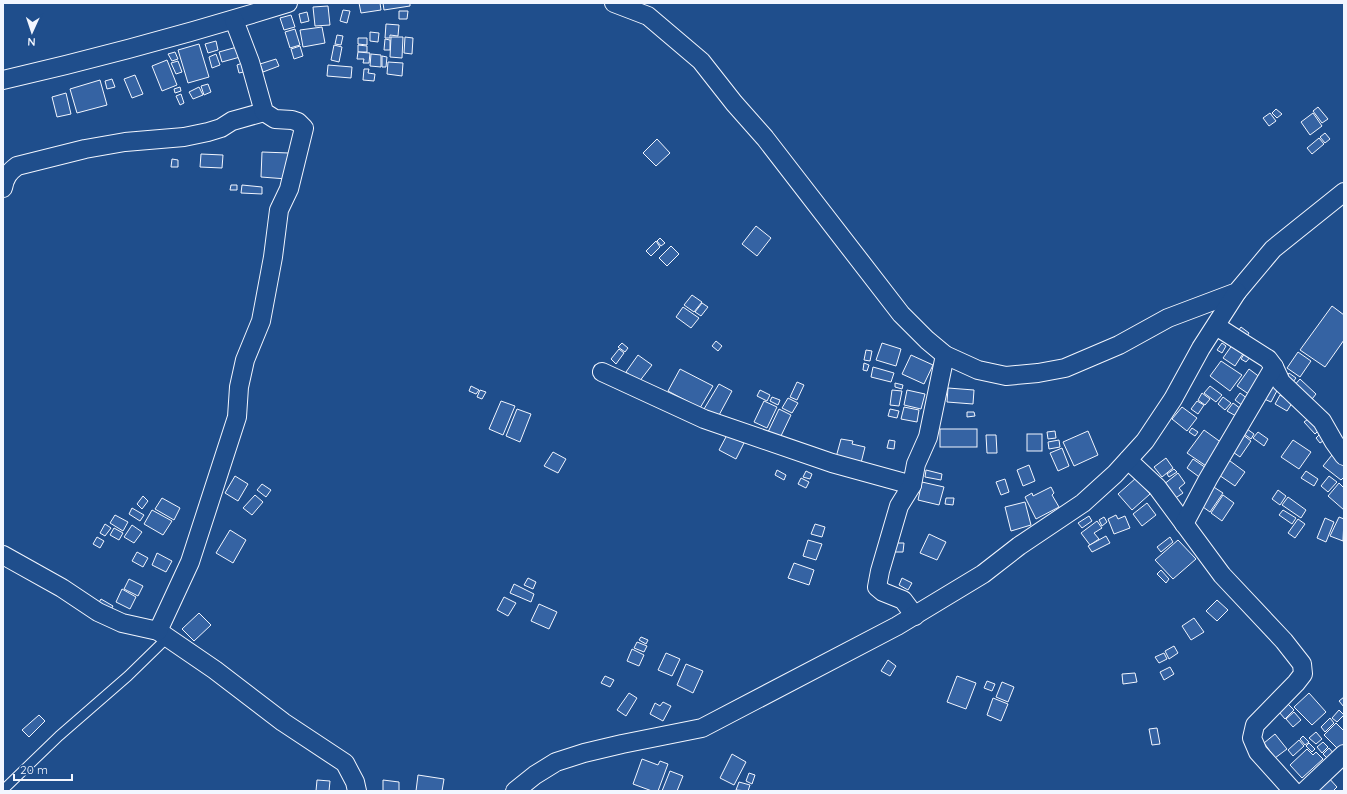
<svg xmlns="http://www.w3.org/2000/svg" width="1347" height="794" font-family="Quicksand,sans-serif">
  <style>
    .building { fill: #3563a3; stroke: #f2f6ff }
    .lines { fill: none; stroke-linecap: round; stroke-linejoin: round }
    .service-casing { stroke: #f2f6ff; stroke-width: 11 }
    .minor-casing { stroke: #f2f6ff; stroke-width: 20 }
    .service { stroke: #1f4e8c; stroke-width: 9 }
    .minor { stroke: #1f4e8c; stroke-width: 18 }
  </style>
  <rect width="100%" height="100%" fill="#1f4e8c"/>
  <g class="building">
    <path d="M359,3h21l1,7 -20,3z"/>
    <path d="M383,3h27v3l-26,4z"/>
    <path d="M328,6l2,19 -15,1 -2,-19z"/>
    <path d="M343,10l7,1 -3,12 -7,-2z"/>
    <path d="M399,11h9l-1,8h-8z"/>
    <path d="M307,12l2,9 -8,2 -2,-9z"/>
    <path d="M291,15l4,12 -11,3 -4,-12z"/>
    <path d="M386,24l13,1 -1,11 -8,-1v3h-5z"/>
    <path d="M322,27l3,16 -22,4 -3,-17z"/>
    <path d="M295,29l5,16 -10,3 -5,-16z"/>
    <path d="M370,32l9,1 -1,9 -8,-1z"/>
    <path d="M337,35l6,1 -2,9 -6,-1z"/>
    <path d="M391,37h12l-1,21 -12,-1z"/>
    <path d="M405,37l8,1 -1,16 -8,-1z"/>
    <path d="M358,38h9v7l-9,-1z"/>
    <path d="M385,39l5,1v10h-6z"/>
    <path d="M216,41l2,9 -10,3 -3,-9z"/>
    <path d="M199,44l10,33 -21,6 -10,-33z"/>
    <path d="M334,45l8,2 -3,15 -8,-2z"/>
    <path d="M358,45l9,1v6h-9z"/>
    <path d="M300,46l3,10 -9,3 -3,-10z"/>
    <path d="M237,47l3,10 -18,5 -3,-10z"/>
    <path d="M175,52l3,7 -6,2 -4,-7z"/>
    <path d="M358,52l12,1 -1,10h-6l1,-4h-7z"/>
    <path d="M216,54l4,11 -8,3 -3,-11z"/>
    <path d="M371,54l10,1v12l-11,-1z"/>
    <path d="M382,56l5,1 -1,10h-4z"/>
    <path d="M276,59l3,7 -16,6 -3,-8z"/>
    <path d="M167,60l10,25 -15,6 -10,-25z"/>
    <path d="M178,61l4,11 -6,2 -5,-11z"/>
    <path d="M245,62l3,9 -9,2 -2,-8z"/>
    <path d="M388,62l15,1 -1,13 -15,-2z"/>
    <path d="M328,65l24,2 -1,11 -24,-2z"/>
    <path d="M364,69h5l-1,4 7,1 -1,7 -11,-1z"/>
    <path d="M135,75l8,19 -11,4 -8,-19z"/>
    <path d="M112,79l3,8 -8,2 -2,-8z"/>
    <path d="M100,80l7,25 -30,8 -7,-24z"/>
    <path d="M208,84l3,8 -7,3 -3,-9z"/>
    <path d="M180,87l1,4 -6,2 -1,-4z"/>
    <path d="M199,87l4,8 -10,4 -4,-7z"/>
    <path d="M66,93l5,21 -14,3 -5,-20z"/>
    <path d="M181,94l3,9 -4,2 -4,-9z"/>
    <path d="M1318,107l10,12 -6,4 -9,-12z"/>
    <path d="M1276,109l6,5 -5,4 -5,-5z"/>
    <path d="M1270,113l6,8 -7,5 -6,-8z"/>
    <path d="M1313,113l9,13 -12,9 -9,-13z"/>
    <path d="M1325,133l5,6 -5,4 -5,-6z"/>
    <path d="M1319,138l5,6 -12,10 -5,-6z"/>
    <path d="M657,139l13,14 -14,13 -13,-13z"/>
    <path d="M262,152l27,1 -2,26 -26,-2z"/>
    <path d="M201,154l22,1 -1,13 -22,-1z"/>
    <path d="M172,159l6,1v7h-7z"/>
    <path d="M231,185h6v5h-7z"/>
    <path d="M242,185l20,2v7l-21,-1z"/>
    <path d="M756,226l15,12 -14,18 -15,-12z"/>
    <path d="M660,238l5,5 -4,3 -4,-5z"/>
    <path d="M656,241l4,6 -9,9 -5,-5z"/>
    <path d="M671,246l8,8 -12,12 -8,-8z"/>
    <path d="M692,295l10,7 -8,10 -10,-7z"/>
    <path d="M702,303l6,4 -7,9 -6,-4z"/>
    <path d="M1332,306l12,9v25l-19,27 -25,-17z"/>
    <path d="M683,307l16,11 -8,10 -15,-11z"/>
    <path d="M1241,327l8,6 -4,7 -9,-6z"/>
    <path d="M716,341l6,5 -4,5 -6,-5z"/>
    <path d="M1235,341l11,8 -11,17 -12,-8z"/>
    <path d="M622,343l6,5 -3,4 -7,-5z"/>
    <path d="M882,343l19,6 -5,17 -20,-6z"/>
    <path d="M1222,343l4,3 -4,7 -5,-3z"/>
    <path d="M619,349l5,4 -8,11 -5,-5z"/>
    <path d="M866,350l6,1 -2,10 -6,-1z"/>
    <path d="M1246,351l6,4 -6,7 -5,-3z"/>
    <path d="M1298,352l13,9 -11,16 -13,-9z"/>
    <path d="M638,355l14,10 -13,17 -13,-10z"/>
    <path d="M911,355l22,10 -9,19 -22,-10z"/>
    <path d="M1221,361l21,14 -12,16 -20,-15z"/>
    <path d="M864,363l5,2 -2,6 -4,-1z"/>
    <path d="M873,367l21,6 -3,9 -20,-5z"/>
    <path d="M680,369l33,17 -13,22 -32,-17z"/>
    <path d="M1249,369l12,9 -11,17 -13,-9z"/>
    <path d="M1289,373l7,5 -6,8 -6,-5z"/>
    <path d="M1300,379l16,15 -7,9 -17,-15z"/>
    <path d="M1272,380l8,5 -9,17 -9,-4z"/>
    <path d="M797,382l7,3 -7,15 -7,-3z"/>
    <path d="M895,383l8,2 -1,4 -7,-2z"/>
    <path d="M719,384l13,7 -14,26 -14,-8z"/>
    <path d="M471,386l8,4 -3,4 -7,-3z"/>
    <path d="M1210,386l12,9 -6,7 -12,-9z"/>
    <path d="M948,388l26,2 -1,14 -26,-2z"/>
    <path d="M480,390l6,2 -4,7 -5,-2z"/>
    <path d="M760,390l10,5 -3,6 -10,-5z"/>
    <path d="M892,390l10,1 -3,15 -9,-1z"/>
    <path d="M907,390l18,4 -4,15 -17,-4z"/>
    <path d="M1202,393l8,6 -5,6 -7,-5z"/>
    <path d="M1240,393l8,6 -5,7 -8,-6z"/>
    <path d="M1280,395l12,8 -5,8 -12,-7z"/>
    <path d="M772,397l8,3 -2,5 -8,-4z"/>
    <path d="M1223,397l8,6 -6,7 -7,-6z"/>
    <path d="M788,398l10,5 -6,10 -10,-5z"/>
    <path d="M501,401l14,5 -12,29 -14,-6z"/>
    <path d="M764,401l13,6 -10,21 -13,-6z"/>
    <path d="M1197,401l7,4 -6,9 -7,-5z"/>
    <path d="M1233,403l8,6 -5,7 -9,-5z"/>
    <path d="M904,407l15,3 -2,12 -16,-3z"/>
    <path d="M1182,407l15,11 -10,13 -15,-12z"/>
    <path d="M517,409l14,5 -11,28 -14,-6z"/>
    <path d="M779,409l12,6 -11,23 -12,-6z"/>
    <path d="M890,409l9,2 -2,7 -9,-2z"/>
    <path d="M967,412h7l1,4 -8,1z"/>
    <path d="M1311,417l10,11 -6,6 -11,-12z"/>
    <path d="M1243,426l11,8 -3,5 -11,-8z"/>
    <path d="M1192,428l6,4 -3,4 -6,-4z"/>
    <rect x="940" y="429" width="37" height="18"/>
    <path d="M1204,430l18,13 -13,25 -22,-15z"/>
    <path d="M1055,431l1,7 -8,1 -1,-7z"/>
    <path d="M1088,431l10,24 -24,11 -11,-24z"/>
    <path d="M1258,432l10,7 -4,7 -11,-8z"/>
    <path d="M1321,433l5,6 -6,4 -4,-5z"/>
    <rect x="1027" y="434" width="15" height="17"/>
    <path d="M1242,434l9,7 -11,16 -10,-7z"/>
    <path d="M727,435l17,8 -8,16 -17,-9z"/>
    <path d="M986,435h10l1,18h-10z"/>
    <path d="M841,439l12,2 -1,3 13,3 -5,20 -25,-6z"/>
    <path d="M889,440l6,1 -1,8 -7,-1z"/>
    <path d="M1059,440l1,7 -11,2 -1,-7z"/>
    <path d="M1293,440l18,12 -12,17 -18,-12z"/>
    <path d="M1062,448l7,18 -11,5 -8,-18z"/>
    <path d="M553,452l13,7 -8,14 -14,-7z"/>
    <path d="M1332,455l12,10v12l-3,3 -18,-14z"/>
    <path d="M1166,458l7,10 -11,9 -8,-10z"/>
    <path d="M1226,458l19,14 -10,14 -19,-13z"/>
    <path d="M1193,459l16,11 -7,9 -15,-11z"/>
    <path d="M1029,465l6,16 -12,5 -6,-16z"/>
    <path d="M1174,469l3,3 -8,5 -2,-3z"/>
    <path d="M777,470l9,5 -2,5 -9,-5z"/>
    <path d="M926,470l16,4 -1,6 -16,-3z"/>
    <path d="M806,471l6,3 -2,5 -7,-2z"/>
    <path d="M1306,471l12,8 -4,7 -13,-8z"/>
    <path d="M1178,473l7,10 -6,5 4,5 -9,6 -11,-14z"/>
    <path d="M235,476l13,8 -10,17 -13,-8z"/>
    <path d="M1329,476l8,6 -9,10 -7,-6z"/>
    <path d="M801,478l8,4 -3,6 -8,-4z"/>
    <path d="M1136,478l14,16 -18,16 -14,-16z"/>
    <path d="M1005,479l4,13 -8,3 -5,-13z"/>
    <path d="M922,482l22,5 -5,18 -21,-5z"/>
    <path d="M1339,483l5,5v22l-16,-14z"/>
    <path d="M262,484l9,6 -5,7 -9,-7z"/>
    <path d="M1209,484l14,9 -13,19 -14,-10z"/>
    <path d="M1051,487l3,6 -2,2 7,12 -23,12 -11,-22 7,-4 1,3z"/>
    <path d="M1278,490l8,6 -6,9 -8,-6z"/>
    <path d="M255,495l8,7 -11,13 -9,-7z"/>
    <path d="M1223,495l11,8 -12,18 -11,-8z"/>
    <path d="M143,496l5,5 -6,8 -5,-5z"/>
    <path d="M1288,497l18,13 -5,8 -19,-13z"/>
    <path d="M162,498l18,10 -6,12 -19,-11z"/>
    <path d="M946,498h8l-1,7 -8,-1z"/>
    <path d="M1025,502l6,23 -20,6 -6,-24z"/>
    <path d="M1147,503l9,12 -14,11 -9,-12z"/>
    <path d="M132,508l12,7 -4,6 -11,-7z"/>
    <path d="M152,510l20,11 -9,14 -19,-11z"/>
    <path d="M1283,510l13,8 -4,6 -13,-9z"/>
    <path d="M115,515l13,7 -5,9 -13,-8z"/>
    <path d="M1116,515l2,4 7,-3 5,12 -16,6 -6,-15z"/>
    <path d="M1089,516l3,5 -10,7 -4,-5z"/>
    <path d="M1104,517l3,5 -5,4 -3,-6z"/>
    <path d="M1339,517l5,2 -1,22 -13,-5z"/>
    <path d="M1325,518l9,4 -8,20 -9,-4z"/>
    <path d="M1298,519l7,5 -10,14 -7,-5z"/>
    <path d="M1097,521l5,7 -8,5 5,6 -9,6 -9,-12z"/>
    <path d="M105,524l6,4 -6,8 -5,-3z"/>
    <path d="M815,524l10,3 -3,10 -11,-3z"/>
    <path d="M132,525l10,7 -8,11 -10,-6z"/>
    <path d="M114,528l9,5 -4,7 -9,-5z"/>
    <path d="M230,530l16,10 -13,23 -17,-10z"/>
    <path d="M929,534l17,8 -9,18 -17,-7z"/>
    <path d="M1106,536l4,7 -18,9 -4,-6z"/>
    <path d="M97,537l7,4 -4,7 -7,-4z"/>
    <path d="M1170,537l3,5 -12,10 -4,-5z"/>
    <path d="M808,540l14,4 -6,16 -13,-4z"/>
    <path d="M1178,540l18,19 -23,20 -18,-19z"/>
    <path d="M893,543h11l-1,9h-11z"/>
    <path d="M137,552l11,6 -5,9 -11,-6z"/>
    <path d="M157,553l15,8 -6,11 -14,-7z"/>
    <path d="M794,563l20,7 -5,15 -21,-7z"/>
    <path d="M1161,570l8,9 -3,4 -9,-9z"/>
    <path d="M528,578l8,4 -3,7 -9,-4z"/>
    <path d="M902,578l10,5 -4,7 -9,-5z"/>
    <path d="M129,579l14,7 -5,10 -14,-7z"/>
    <path d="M514,584l20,10 -3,8 -21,-9z"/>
    <path d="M122,589l14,8 -6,12 -14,-7z"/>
    <path d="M504,597l12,6 -8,13 -11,-6z"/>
    <path d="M101,599l12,7 -4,7 -12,-7z"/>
    <path d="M1217,600l11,10 -11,11 -11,-10z"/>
    <path d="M539,604l18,8 -8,17 -18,-8z"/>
    <path d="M199,613l12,12 -17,16 -12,-12z"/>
    <path d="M1194,618l10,14 -13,8 -9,-14z"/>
    <path d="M641,637l7,3 -2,4 -7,-4z"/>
    <path d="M637,642l10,4 -3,6 -10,-4z"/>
    <path d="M1174,646l4,7 -9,6 -4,-8z"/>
    <path d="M632,649l12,6 -5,11 -12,-5z"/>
    <path d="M666,653l14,6 -8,17 -14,-6z"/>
    <path d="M1164,653l3,6 -8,4 -4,-6z"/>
    <path d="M888,660l8,6 -6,10 -9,-5z"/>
    <path d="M686,664l17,7 -10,22 -16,-8z"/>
    <path d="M1170,667l4,7 -10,6 -4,-8z"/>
    <path d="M1135,673l2,9 -14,2 -1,-10z"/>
    <path d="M605,676l9,4 -4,7 -9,-4z"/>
    <path d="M957,676l19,7 -10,26 -19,-7z"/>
    <path d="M987,681l8,3 -3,7 -8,-3z"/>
    <path d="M1002,682l12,5 -6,15 -12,-5z"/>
    <path d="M629,693l8,5 -11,18 -9,-6z"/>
    <path d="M1309,693l17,19 -14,13 -18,-18z"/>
    <path d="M1344,697v10l-5,-6z"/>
    <path d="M993,698l15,6 -7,17 -14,-6z"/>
    <path d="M663,702l8,4 -8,15 -13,-7 5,-11 5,3z"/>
    <path d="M1288,704l6,6 -9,9 -6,-7z"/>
    <path d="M1339,710l5,5 -7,7 -5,-4z"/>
    <path d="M1294,712l7,8 -8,7 -7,-8z"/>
    <path d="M39,715l6,6 -16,16 -7,-7z"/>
    <path d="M1330,718l4,5 -9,9 -4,-5z"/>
    <path d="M1336,723l8,8v18l-3,3 -17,-17z"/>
    <path d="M1157,728l3,16 -8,1 -3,-16z"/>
    <path d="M1316,732l6,7 -6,5 -7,-6z"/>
    <path d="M1275,734l12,15 -12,9 -11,-15z"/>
    <path d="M1303,736l6,6 -4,3 -5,-6z"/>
    <path d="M1299,740l5,6 -11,10 -5,-6z"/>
    <path d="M1323,742l5,5 -6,6 -5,-6z"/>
    <path d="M1309,743l6,6 -3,3 -6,-6z"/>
    <path d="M1329,748l6,7 -6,5 -6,-6z"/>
    <path d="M1307,749l6,6 3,-3 7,7 -21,19 -12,-13z"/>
    <path d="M732,754l14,8 -12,23 -14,-7z"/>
    <path d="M642,759l16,6 2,-4 8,3 -10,27h-6l-19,-7z"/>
    <path d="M670,771l13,5 -6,15h-15z"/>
    <path d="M749,773l6,2 -3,9 -6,-3z"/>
    <path d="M418,775l26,4 -2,12h-26z"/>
    <path d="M1327,776l10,11 -4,4h-13l-5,-5z"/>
    <path d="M317,780l13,1 -1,10h-13z"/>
    <path d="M383,780l16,2v9h-16z"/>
    <path d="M739,782l11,3 -2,6 -12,-1z"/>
  </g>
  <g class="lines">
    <defs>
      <path id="service" d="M3,790l56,-54 69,-60 39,-38"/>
      <g id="minor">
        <path d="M614,3l34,13 53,45 33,42 31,35 136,176 26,26 18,15 33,15 28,6 32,-3 27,-5 54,-23 49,-27 69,-26 36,-43 71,-57"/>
        <path d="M3,80c96,-22 191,-48 285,-77"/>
        <path d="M3,188c2,-11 6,-16 14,-22l68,-17 40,-7 59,-5 24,-5 13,-4 11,-7 32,-9"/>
        <path d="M1216,326l52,33 6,8 7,15 41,39 12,21 10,14"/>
        <path d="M602,372l102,47 128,44 80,22"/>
        <path d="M1128,460l29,27 65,88 62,66 18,23 1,10 -7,9 -41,42 -3,13 6,14 35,39"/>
        <path d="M1184,524l24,-45 66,-112"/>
        <path d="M3,555l59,33 36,24 24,11 36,8 57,39 68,52 62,41 10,19 2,9"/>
        <path d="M915,616l-12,-16 -20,-8 -6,-5 3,-16 19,-65 13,-21 4,-21 12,-27 17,-82"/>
        <path d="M158,631l32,-69 47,-145 2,-30 6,-27 16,-39 12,-64 6,-47 10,-21 15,-61 -6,-6 -6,-2 -17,-1 -11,-7 -14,-50 -16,-42"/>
        <path d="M515,791l20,-16 21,-13 28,-9 38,-9 80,-16 195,-102 86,-52 36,-28 64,-43 32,-29 30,-33 28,-42 28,-51 36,-56"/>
        <path d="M1305,791l39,-37"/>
      </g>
    </defs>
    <use href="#service" class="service-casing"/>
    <use href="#minor" class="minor-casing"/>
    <use href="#service" class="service"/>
    <use href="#minor" class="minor"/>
  </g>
  <rect width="1347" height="794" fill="none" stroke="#f2f6ff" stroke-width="8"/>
  <g transform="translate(32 32) rotate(183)" stroke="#1f4e8c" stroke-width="3" paint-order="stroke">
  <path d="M0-3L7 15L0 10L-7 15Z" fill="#f2f6ff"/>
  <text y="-6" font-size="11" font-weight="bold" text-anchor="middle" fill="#f2f6ff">N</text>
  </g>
  <path d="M14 774v6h58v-6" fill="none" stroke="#f2f6ff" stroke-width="2"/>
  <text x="20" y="774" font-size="12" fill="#f2f6ff" stroke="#1f4e8c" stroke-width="3" paint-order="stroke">20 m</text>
</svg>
